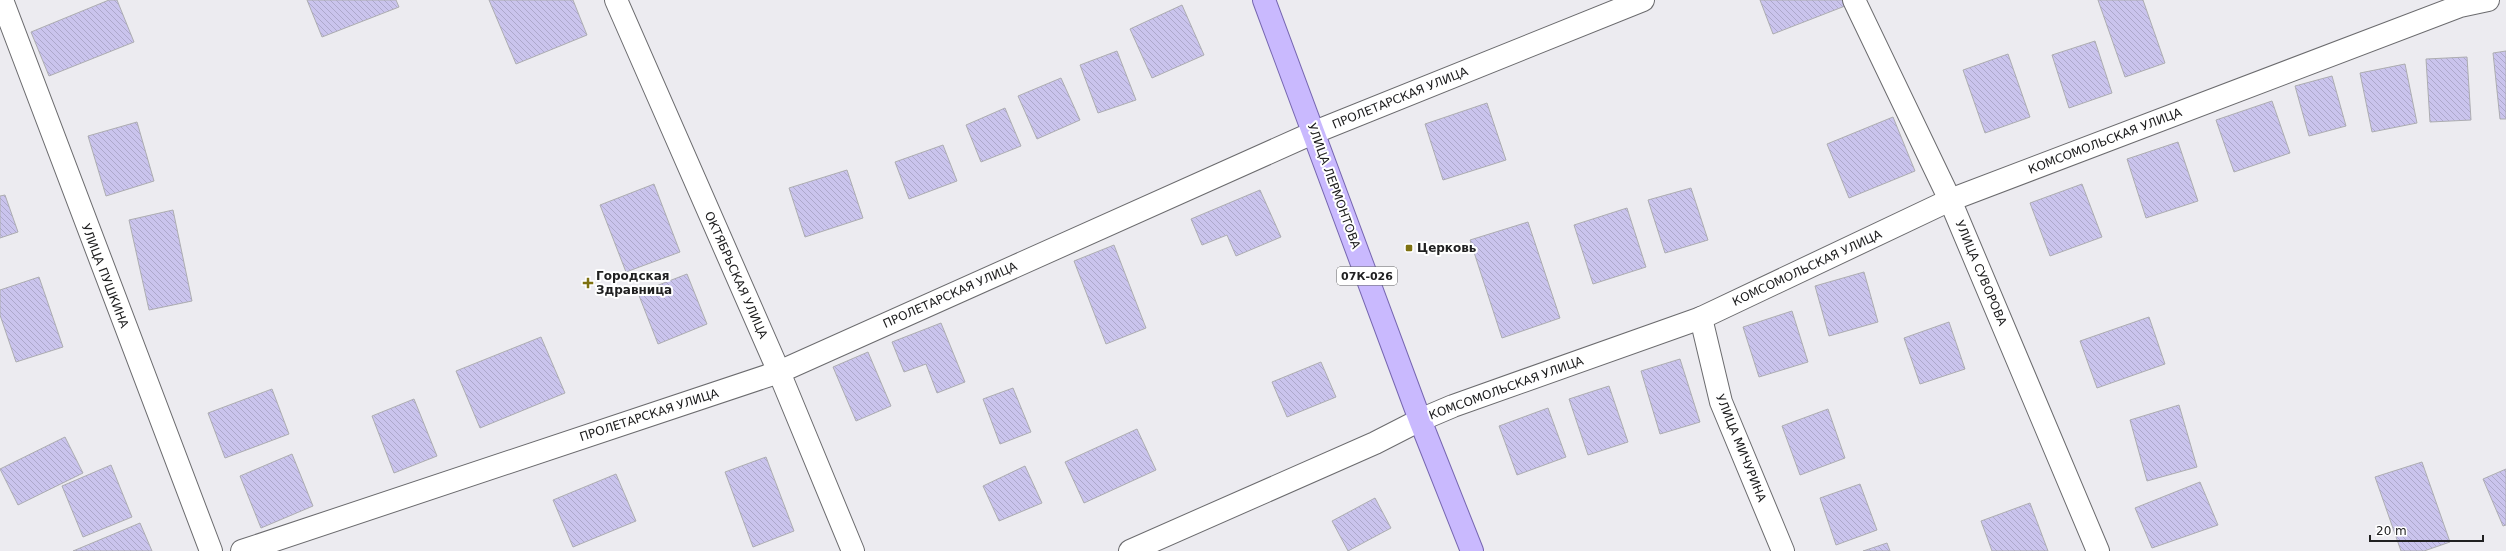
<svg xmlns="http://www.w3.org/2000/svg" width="2506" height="551" font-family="'DejaVu Sans',sans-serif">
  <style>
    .building { fill: url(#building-back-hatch); stroke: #adadb1 }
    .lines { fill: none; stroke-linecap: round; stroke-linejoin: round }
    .minor-casing { stroke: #6b6b6e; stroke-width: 24 }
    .primary-casing { stroke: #7666b0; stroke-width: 24 }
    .minor { stroke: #fff; stroke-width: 22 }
    .primary { stroke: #c9b9fe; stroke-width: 22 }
    .poi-dot { fill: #7e7111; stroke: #fff; stroke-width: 1.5 }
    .labels { text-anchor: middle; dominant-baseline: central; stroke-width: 4; stroke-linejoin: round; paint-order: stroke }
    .shield { fill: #fff; stroke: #636364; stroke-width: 1 }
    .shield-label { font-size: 11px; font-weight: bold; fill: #202021 }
    .street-label { font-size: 12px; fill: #202021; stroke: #fff }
    .poi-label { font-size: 12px; font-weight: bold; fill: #202021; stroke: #fff; text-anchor: start }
  </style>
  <defs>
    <pattern id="building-back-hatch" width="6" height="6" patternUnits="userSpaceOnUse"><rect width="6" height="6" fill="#cac4ed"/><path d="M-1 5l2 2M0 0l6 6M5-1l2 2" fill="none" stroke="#ada8cb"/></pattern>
  </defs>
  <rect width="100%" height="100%" fill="#ecebf0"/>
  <g class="building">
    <path d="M109,0h8l17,42 -85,34 -18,-44z"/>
    <path d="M307,0h89l3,7 -77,30z"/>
    <path d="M489,0h84l14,35 -71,29z"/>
    <path d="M1760,0h83l2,6 -72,28z"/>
    <path d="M2098,0h45l22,63 -40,14z"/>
    <path d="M1182,5l22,50 -52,23 -22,-49z"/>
    <path d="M2095,41l17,52 -43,15 -17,-53z"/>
    <path d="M1117,51l19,49 -38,13 -18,-48z"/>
    <path d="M2506,51v68h-6l-7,-66z"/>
    <path d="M2008,54l22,63 -45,16 -22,-63z"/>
    <path d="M2467,57l4,63 -41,2 -4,-63z"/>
    <path d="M2405,64l12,59 -45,9 -12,-59z"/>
    <path d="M2332,76l14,50 -37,10 -14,-50z"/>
    <path d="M1061,78l19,42 -43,19 -19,-43z"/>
    <path d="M2272,101l18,52 -56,19 -18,-52z"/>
    <path d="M1487,103l19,57 -63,20 -18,-56z"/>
    <path d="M1005,108l16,38 -40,16 -15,-37z"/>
    <path d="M1893,117l22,54 -66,27 -22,-54z"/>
    <path d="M137,122l17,59 -48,15 -18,-60z"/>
    <path d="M2178,142l20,59 -52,17 -19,-59z"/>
    <path d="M943,145l14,36 -48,18 -14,-37z"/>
    <path d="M847,170l16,48 -58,19 -16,-49z"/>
    <path d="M654,184l26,68 -54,20 -26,-67z"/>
    <path d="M2082,184l20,53 -52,19 -20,-53z"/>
    <path d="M1691,188l17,52 -43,13 -17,-53z"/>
    <path d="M1260,190l21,47 -45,19 -9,-21 -25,10 -11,-26z"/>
    <path d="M5,195l13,37 -18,6v-42z"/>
    <path d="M1627,208l19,59 -53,17 -19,-59z"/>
    <path d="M173,210l19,91 -43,9 -20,-90z"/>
    <path d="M1528,222l32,96 -58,20 -32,-98z"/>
    <path d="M1114,245l32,83 -40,16 -32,-83z"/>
    <path d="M1864,272l14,50 -49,14 -14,-50z"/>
    <path d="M687,274l20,50 -49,20 -20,-51z"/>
    <path d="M39,277l24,70 -47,15 -16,-47v-25z"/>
    <path d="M1792,311l16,51 -49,15 -16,-50z"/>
    <path d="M2149,317l16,47 -68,24 -17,-47z"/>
    <path d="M1949,322l16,47 -45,15 -16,-46z"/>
    <path d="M941,323l24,59 -28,11 -11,-29 -22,8 -12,-30z"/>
    <path d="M541,337l24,56 -85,35 -24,-57z"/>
    <path d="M868,352l23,54 -35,15 -23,-54z"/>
    <path d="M1680,359l20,63 -40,12 -19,-63z"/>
    <path d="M1321,362l15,35 -49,20 -15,-35z"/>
    <path d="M1609,386l19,56 -40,13 -19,-56z"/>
    <path d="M1013,388l18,44 -31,12 -17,-45z"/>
    <path d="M272,389l17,45 -64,24 -17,-45z"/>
    <path d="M414,399l23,57 -43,17 -22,-57z"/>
    <path d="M2179,405l18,62 -50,14 -17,-61z"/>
    <path d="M1548,408l18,49 -49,18 -18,-49z"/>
    <path d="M1828,409l17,49 -45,17 -18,-49z"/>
    <path d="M1137,429l19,41 -72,33 -19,-41z"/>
    <path d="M65,437l18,36 -65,32 -18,-36z"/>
    <path d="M292,454l21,52 -52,22 -21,-52z"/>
    <path d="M766,457l28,74 -41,16 -28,-75z"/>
    <path d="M2422,462l28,80 -26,9h-23l-26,-74z"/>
    <path d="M111,465l21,52 -49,20 -21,-51z"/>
    <path d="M1025,466l17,37 -43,18 -16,-35z"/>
    <path d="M2506,469v56l-3,1 -20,-47z"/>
    <path d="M616,474l20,47 -63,26 -20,-47z"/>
    <path d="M2200,482l18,43 -66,23 -17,-40z"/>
    <path d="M1860,484l17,46 -41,15 -16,-47z"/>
    <path d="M1375,498l16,30 -43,23 -16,-30z"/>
    <path d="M2030,503l18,48h-56l-11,-30z"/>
    <path d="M140,523l12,28h-79z"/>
    <path d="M1887,543l3,8h-27z"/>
  </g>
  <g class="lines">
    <defs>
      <g id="minor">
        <path d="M2,0l209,551"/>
        <path d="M616,0l163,372 74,179"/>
        <path d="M1854,0l96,200 148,351"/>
        <path d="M1701,318l20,84 62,149"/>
        <path d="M242,551l537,-179 536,-240 328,-132"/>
        <path d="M1130,551l245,-108 45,-23 33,-14 248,-88 249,-118 510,-194 28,-6"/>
      </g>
      <path id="primary" d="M1264,0l156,420 52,131"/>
    </defs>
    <use href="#minor" class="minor-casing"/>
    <use href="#primary" class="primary-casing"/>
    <use href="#minor" class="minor"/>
    <use href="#primary" class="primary"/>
  </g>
  <g class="poi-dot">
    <rect x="1405" y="244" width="8" height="8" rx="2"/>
    <path d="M586 277h4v4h4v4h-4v4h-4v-4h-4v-4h4z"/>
  </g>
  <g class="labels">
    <rect class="shield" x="1337" y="267" width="60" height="18" rx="3"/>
    <g class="shield-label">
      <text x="1367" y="276">07К-026</text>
    </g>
    <g class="street-label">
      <text transform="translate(1400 98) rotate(-22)">ПРОЛЕТАРСКАЯ УЛИЦА</text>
      <text transform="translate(2105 141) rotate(-21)">КОМСОМОЛЬСКАЯ УЛИЦА</text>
      <text transform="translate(1334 186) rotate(70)">УЛИЦА ЛЕРМОНТОВА</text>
      <text transform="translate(1807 268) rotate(-25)">КОМСОМОЛЬСКАЯ УЛИЦА</text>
      <text transform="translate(1981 273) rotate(67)">УЛИЦА СУВОРОВА</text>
      <text transform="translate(736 275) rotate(66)">ОКТЯБРЬСКАЯ УЛИЦА</text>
      <text transform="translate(105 276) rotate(69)">УЛИЦА ПУШКИНА</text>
      <text transform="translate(950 295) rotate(-24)">ПРОЛЕТАРСКАЯ УЛИЦА</text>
      <text transform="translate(1506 388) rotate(-20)">КОМСОМОЛЬСКАЯ УЛИЦА</text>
      <text transform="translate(649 415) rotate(-18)">ПРОЛЕТАРСКАЯ УЛИЦА</text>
      <text transform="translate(1741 448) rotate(68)">УЛИЦА МИЧУРИНА</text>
    </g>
    <g class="poi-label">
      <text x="1417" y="248">Церковь</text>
      <text x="596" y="276">Городская<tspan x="596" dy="14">Здравница</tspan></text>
    </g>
  </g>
  <path d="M2370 535v6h113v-6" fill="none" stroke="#202021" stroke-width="2"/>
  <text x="2376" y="535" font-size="12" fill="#202021" stroke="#ffffff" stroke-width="3" paint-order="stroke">20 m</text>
</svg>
